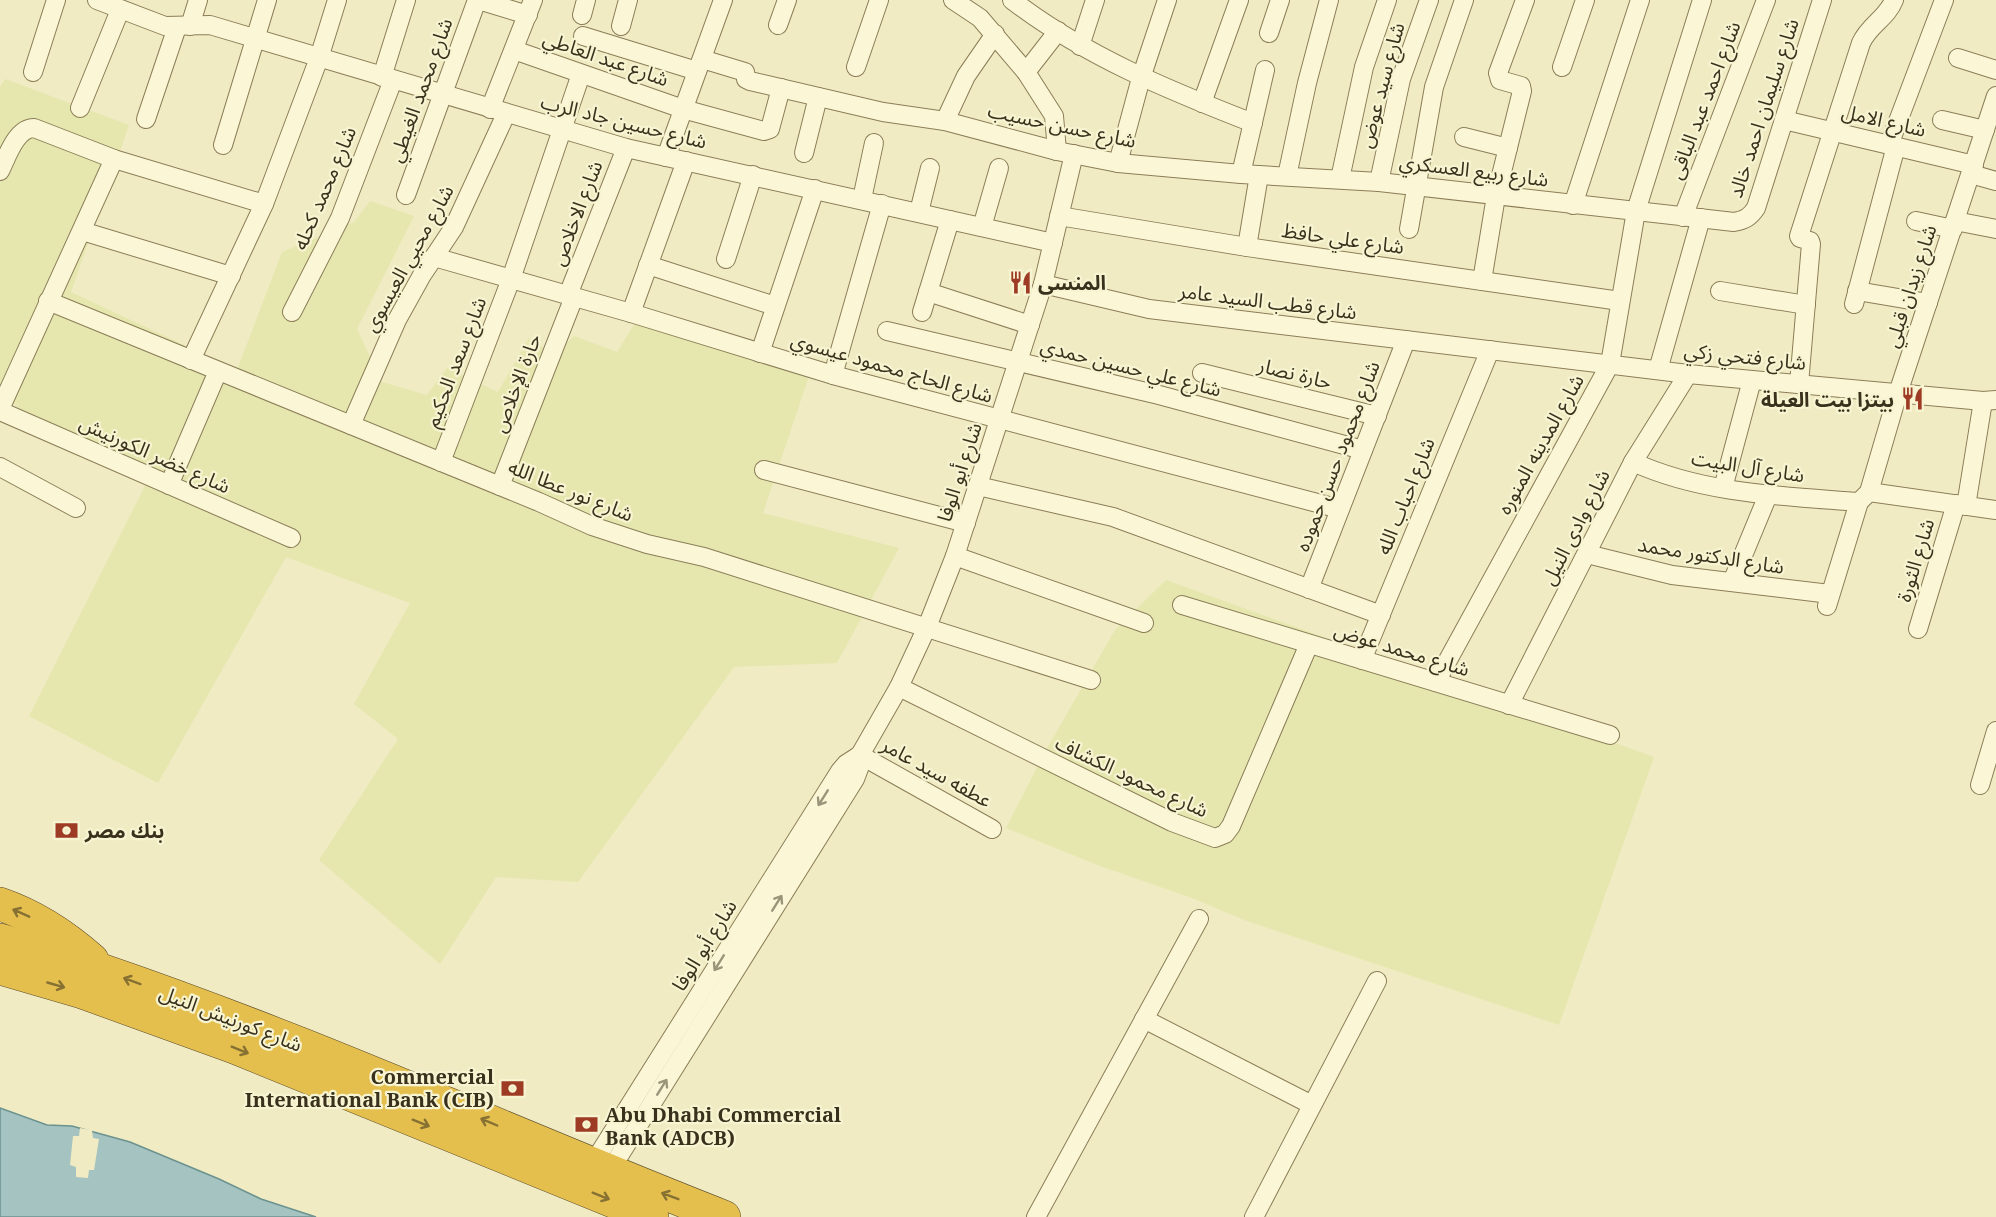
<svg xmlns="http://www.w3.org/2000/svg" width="1996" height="1217" font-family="'Noto Serif','Noto Sans Arabic',serif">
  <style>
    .farmland { fill: #e5e7af }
    .water { fill: #a5c3c0; stroke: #6b928f; stroke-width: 1.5 }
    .pier { fill: #f0ebc2 }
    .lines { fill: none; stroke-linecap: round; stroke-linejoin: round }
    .street-casing { stroke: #8c7d58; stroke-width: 20 }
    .highway-casing { stroke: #594a2d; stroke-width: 34 }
    .street { stroke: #fbf7d6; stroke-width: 18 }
    .highway { stroke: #e4bf4e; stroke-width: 33 }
    .oneway { stroke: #9a947a }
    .oneway2 { stroke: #867133 }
    .labels { text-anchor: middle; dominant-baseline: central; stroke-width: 4.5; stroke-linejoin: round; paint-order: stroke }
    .street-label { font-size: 20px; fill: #3a311d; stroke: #f7f4d2 }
    .poi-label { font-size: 20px; font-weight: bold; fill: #3a311d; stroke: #f7f4d2; text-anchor: start }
  </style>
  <rect width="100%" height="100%" fill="#f0ebc2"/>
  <g class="farmland">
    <path d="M5,79l124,46 -58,167 166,78 45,-118 72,-30 16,-21 44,15 -57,113 25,53 45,13 20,-27 51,24 31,-54 25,17 20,-19 43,16 18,-29 174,53 -46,137 136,35 -62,115 -103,4 -156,215 -82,-5 -56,87 -121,-104 79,-121 -44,-35 56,-101 -124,-46 -128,226 -129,-67 121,-240 -122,-58 -28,-29v-302z"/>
    <path d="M1166,580l488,177 -95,268 -312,-104 -55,-23 -92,-32 -94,-38 39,-76 70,-122z"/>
  </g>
  <path class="water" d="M0,1108l47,17 25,1 58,16 89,37 42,20 55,18h-316z"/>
  <path class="pier" d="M80,1128l12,2 1,8 6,1 -5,31h-5l-1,8 -12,-1v-10l-6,-2 3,-29h6z"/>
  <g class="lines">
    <defs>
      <g id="street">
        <path d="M97,0l68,26 45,-1 416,123 427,95"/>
        <path d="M478,0l50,15"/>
        <path d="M953,0l27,18 46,54 28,44 3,35"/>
        <path d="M1012,0c73,56 156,90 241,123"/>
        <path d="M582,15l4,-15"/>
        <path d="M778,25l9,-25"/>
        <path d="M190,26l8,-26"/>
        <path d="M621,26l7,-26"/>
        <path d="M1269,33l11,-33"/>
        <path d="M583,36l114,35"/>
        <path d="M1080,46l15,-46"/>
        <path d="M514,50l169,59 81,22 6,-2 11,-41"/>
        <path d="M1958,58l38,12"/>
        <path d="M702,59l43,13 1,7 4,2 133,31 62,9 112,30 61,12 123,11 138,8 355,40c11,-2 16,-5 22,-14l66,-208"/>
        <path d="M856,67l23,-67"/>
        <path d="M1562,67l23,-67"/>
        <path d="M33,72l23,-72"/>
        <path d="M1026,72l32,-41"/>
        <path d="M382,77l24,-77"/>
        <path d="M1202,103l37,-103"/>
        <path d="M80,108l40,-98"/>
        <path d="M490,109l43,-109"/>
        <path d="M146,119l31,-92"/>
        <path d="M1784,120l190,45"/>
        <path d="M1942,120l43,10"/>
        <path d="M945,121l21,-45 29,-42"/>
        <path d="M1464,137l44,11"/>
        <path d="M223,145l44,-145"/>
        <path d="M1889,145l55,-145"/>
        <path d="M804,153l14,-56"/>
        <path d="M666,157l57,-157"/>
        <path d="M1118,163l23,-85 26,-78"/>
        <path d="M0,171c7,-14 16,-43 34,-43l80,31 150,45"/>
        <path d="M1241,174l24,-104"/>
        <path d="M1971,174l25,7"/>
        <path d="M1287,176l20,-93 22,-83"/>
        <path d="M1340,179l24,-112 23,-67"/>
        <path d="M1379,182l22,-103 28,-79"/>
        <path d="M406,195l71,-195"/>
        <path d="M862,199l12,-56"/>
        <path d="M1573,205l67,-205"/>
        <path d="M919,212l11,-44"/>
        <path d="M1059,216l188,31 373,54"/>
        <path d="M1683,217l83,-217"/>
        <path d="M1916,221l37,8"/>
        <path d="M1955,221l41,8"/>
        <path d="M982,227l17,-59"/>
        <path d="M1409,229l25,-142 30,-87"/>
        <path d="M82,231l149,45"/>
        <path d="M1247,247l12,-72"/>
        <path d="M434,257l197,56 202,62 507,134"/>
        <path d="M726,259l27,-84"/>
        <path d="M648,265l127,41"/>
        <path d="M1482,281l14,-85 26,-105 -1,-5 -21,-6 -2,-7 27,-73"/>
        <path d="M1043,284l106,25 539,65 295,27 13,-1"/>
        <path d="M1720,291l86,14"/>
        <path d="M1857,291l71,12"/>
        <path d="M928,292l102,33"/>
        <path d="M568,295l58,-147"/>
        <path d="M48,301l491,201 53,24 55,18 57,13 387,123"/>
        <path d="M1854,304l42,-158"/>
        <path d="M292,312l48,-94 53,-138"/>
        <path d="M922,312l28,-92"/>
        <path d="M631,313l55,-152"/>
        <path d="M887,331l272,64 204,55"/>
        <path d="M760,353l55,-164"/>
        <path d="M191,360l73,-156 55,-146 18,-58"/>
        <path d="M1658,370l43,-152"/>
        <path d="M1202,373l175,43"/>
        <path d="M833,375l49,-171"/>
        <path d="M1799,384l12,-140 -1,-3 -10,-3 -1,-2 62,-193c8,-18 26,-25 33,-43"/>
        <path d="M0,409l114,-250"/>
        <path d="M0,411l291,127"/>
        <path d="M351,425l46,-105 25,-45 32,-48 52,-113"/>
        <path d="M441,462l70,-183 70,-205"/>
        <path d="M1633,462c70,32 151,34 226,40"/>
        <path d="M0,467l76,41"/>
        <path d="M764,470l202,53"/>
        <path d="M169,485l49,-114"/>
        <path d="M500,486l74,-189"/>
        <path d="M978,486l135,31 268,98"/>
        <path d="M1723,488l29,-108"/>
        <path d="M1869,492l127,18"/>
        <path d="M1966,506l17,-105"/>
        <path d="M1587,554l85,21 158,19"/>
        <path d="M955,556l189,67"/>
        <path d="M1732,582l36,-87"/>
        <path d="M1309,589l97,-249"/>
        <path d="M1182,605l428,130"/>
        <path d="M1827,606l32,-104 10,-10 29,-99 98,-297"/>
        <path d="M1918,629l38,-125"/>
        <path d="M1362,660l128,-310"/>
        <path d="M1436,682l174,-318 26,-153 66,-211"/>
        <path d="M899,687l273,135 43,16 10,-4 6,-8 78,-182"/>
        <path d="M1509,705l124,-243 55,-88"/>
        <path d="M860,755l132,74"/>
        <path d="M1980,785l16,-54"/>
        <path d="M1144,1019l168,86"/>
        <path d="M592,1165l248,-394 6,-7 14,-9"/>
        <path d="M609,1172l246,-393 6,-16 -1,-8 39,-68 28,-60 28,-71 88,-272 31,-130"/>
        <path d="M1036,1217l163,-298"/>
        <path d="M1254,1217l123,-236"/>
      </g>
      <g id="highway">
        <path d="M0,904c35,12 65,32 92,56"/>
        <path d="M0,940c35,10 70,19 104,31 211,72 413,165 620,246"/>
        <path d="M0,968l82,24 152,55 418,170"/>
      </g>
    </defs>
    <use href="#street" class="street-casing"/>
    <use href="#highway" class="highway-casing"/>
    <use href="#street" class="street"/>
    <use href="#highway" class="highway"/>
  </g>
  <defs><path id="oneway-shaft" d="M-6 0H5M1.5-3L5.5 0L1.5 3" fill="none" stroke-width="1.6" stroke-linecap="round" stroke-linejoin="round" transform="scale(1.5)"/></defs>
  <g class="oneway">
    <use href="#oneway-shaft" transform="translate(823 798) rotate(122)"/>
    <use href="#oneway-shaft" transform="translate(777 903) rotate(-58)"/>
    <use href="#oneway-shaft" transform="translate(719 963) rotate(122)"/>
    <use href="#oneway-shaft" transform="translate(662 1087) rotate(-58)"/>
  </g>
  <g class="oneway2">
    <use href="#oneway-shaft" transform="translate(21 913) rotate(-156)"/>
    <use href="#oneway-shaft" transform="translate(132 981) rotate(-160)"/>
    <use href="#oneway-shaft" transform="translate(56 985) rotate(16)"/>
    <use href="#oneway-shaft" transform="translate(240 1050) rotate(22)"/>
    <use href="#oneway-shaft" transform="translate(489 1122) rotate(-157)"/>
    <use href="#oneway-shaft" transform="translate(421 1123) rotate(22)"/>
    <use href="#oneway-shaft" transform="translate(601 1196) rotate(22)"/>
    <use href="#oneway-shaft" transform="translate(670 1196) rotate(-159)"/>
  </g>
  <defs>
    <symbol id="restaurant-bare" viewBox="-9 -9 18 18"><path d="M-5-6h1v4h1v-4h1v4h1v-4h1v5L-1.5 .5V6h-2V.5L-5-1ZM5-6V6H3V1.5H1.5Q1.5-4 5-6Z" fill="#9e3b25" stroke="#f7f4d2" stroke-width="2.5" paint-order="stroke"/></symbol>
    <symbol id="bank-bare" viewBox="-9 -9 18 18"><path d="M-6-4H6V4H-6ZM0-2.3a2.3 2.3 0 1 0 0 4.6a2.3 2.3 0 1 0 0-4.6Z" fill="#9e3b25" stroke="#f7f4d2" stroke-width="2.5" paint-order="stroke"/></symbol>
  </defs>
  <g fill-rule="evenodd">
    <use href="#restaurant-bare" x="1004" y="266" width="33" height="33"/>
    <use href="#restaurant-bare" x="1896" y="382" width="33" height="33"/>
    <use href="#bank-bare" x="50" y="814" width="33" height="33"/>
    <use href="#bank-bare" x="496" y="1072" width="33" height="33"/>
    <use href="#bank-bare" x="570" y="1108" width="33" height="33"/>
  </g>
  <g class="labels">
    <g class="street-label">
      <text transform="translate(606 58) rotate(19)">شارع عبد العاطي</text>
      <text transform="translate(1381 85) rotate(-75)">شارع سيد عوض</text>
      <text transform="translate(420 90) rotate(-70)">شارع محمد الغيطي</text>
      <text transform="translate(1704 100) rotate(-69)">شارع احمد عبد الباقى</text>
      <text transform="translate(1763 108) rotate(-72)">شارع سليمان احمد خالد</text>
      <text transform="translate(1884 120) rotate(13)">شارع الامل</text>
      <text transform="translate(624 121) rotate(14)">شارع حسين جاد الرب</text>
      <text transform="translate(1062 125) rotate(12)">شارع حسن حسيب</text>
      <text transform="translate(1474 170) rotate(7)">شارع ربيع العسكري</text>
      <text transform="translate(324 188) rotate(-67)">شارع محمد كحله</text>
      <text transform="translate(576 213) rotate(-69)">شارع الاخلاص</text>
      <text transform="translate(1343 238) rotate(8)">شارع علي حافظ</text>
      <text transform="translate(408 258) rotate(-61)">شارع محيي العيسوي</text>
      <text transform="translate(1910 286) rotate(-72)">شارع زيدان قبلي</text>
      <text transform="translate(1268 301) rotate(7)">شارع قطب السيد عامر</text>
      <text transform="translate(1745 356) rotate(6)">شارع فتحي زكي</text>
      <text transform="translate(455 362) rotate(-69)">شارع سعد الحكيم</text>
      <text transform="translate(892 367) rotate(16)">شارع الحاج محمود عيسوي</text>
      <text transform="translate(1131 367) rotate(14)">شارع علي حسين حمدي</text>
      <text transform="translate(1295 373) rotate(14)">حارة نصار</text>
      <text transform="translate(516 383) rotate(-69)">حارة الإخلاص</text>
      <text transform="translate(1540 444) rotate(-61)">شارع المدينه المنوره</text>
      <text transform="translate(155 454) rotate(24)">شارع خضر الكورنيش</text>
      <text transform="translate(1337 456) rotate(-69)">شارع محمود حسن حموده</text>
      <text transform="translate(1748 466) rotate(9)">شارع آل البيت</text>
      <text transform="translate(959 472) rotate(-72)">شارع أبو الوفا</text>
      <text transform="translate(571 490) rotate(22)">شارع نور عطا الله</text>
      <text transform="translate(1405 496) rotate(-68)">شارع احباب الله</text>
      <text transform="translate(1575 527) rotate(-63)">شارع وادى النيل</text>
      <text transform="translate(1711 555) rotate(9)">شارع الدكتور محمد</text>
      <text transform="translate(1915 560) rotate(-73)">شارع الثورة</text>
      <text transform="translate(1402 649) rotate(17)">شارع محمد عوض</text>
      <text transform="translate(937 772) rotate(29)">عطفه سيد عامر</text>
      <text transform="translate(1132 776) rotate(25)">شارع محمود الكشاف</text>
      <text transform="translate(704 945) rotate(-58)">شارع أبو الوفا</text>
      <text transform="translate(231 1018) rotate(21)">شارع كورنيش النيل</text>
    </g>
    <g class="poi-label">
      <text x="1038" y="282">المنسى</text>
      <text x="1894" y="399" text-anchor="end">بيتزا بيت العيلة</text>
      <text x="85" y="830">بنك مصر</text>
      <text x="494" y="1076" text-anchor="end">Commercial<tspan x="494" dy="23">International Bank (CIB)</tspan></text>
      <text x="605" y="1114">Abu Dhabi Commercial<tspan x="605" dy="23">Bank (ADCB)</tspan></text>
    </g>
  </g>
</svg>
